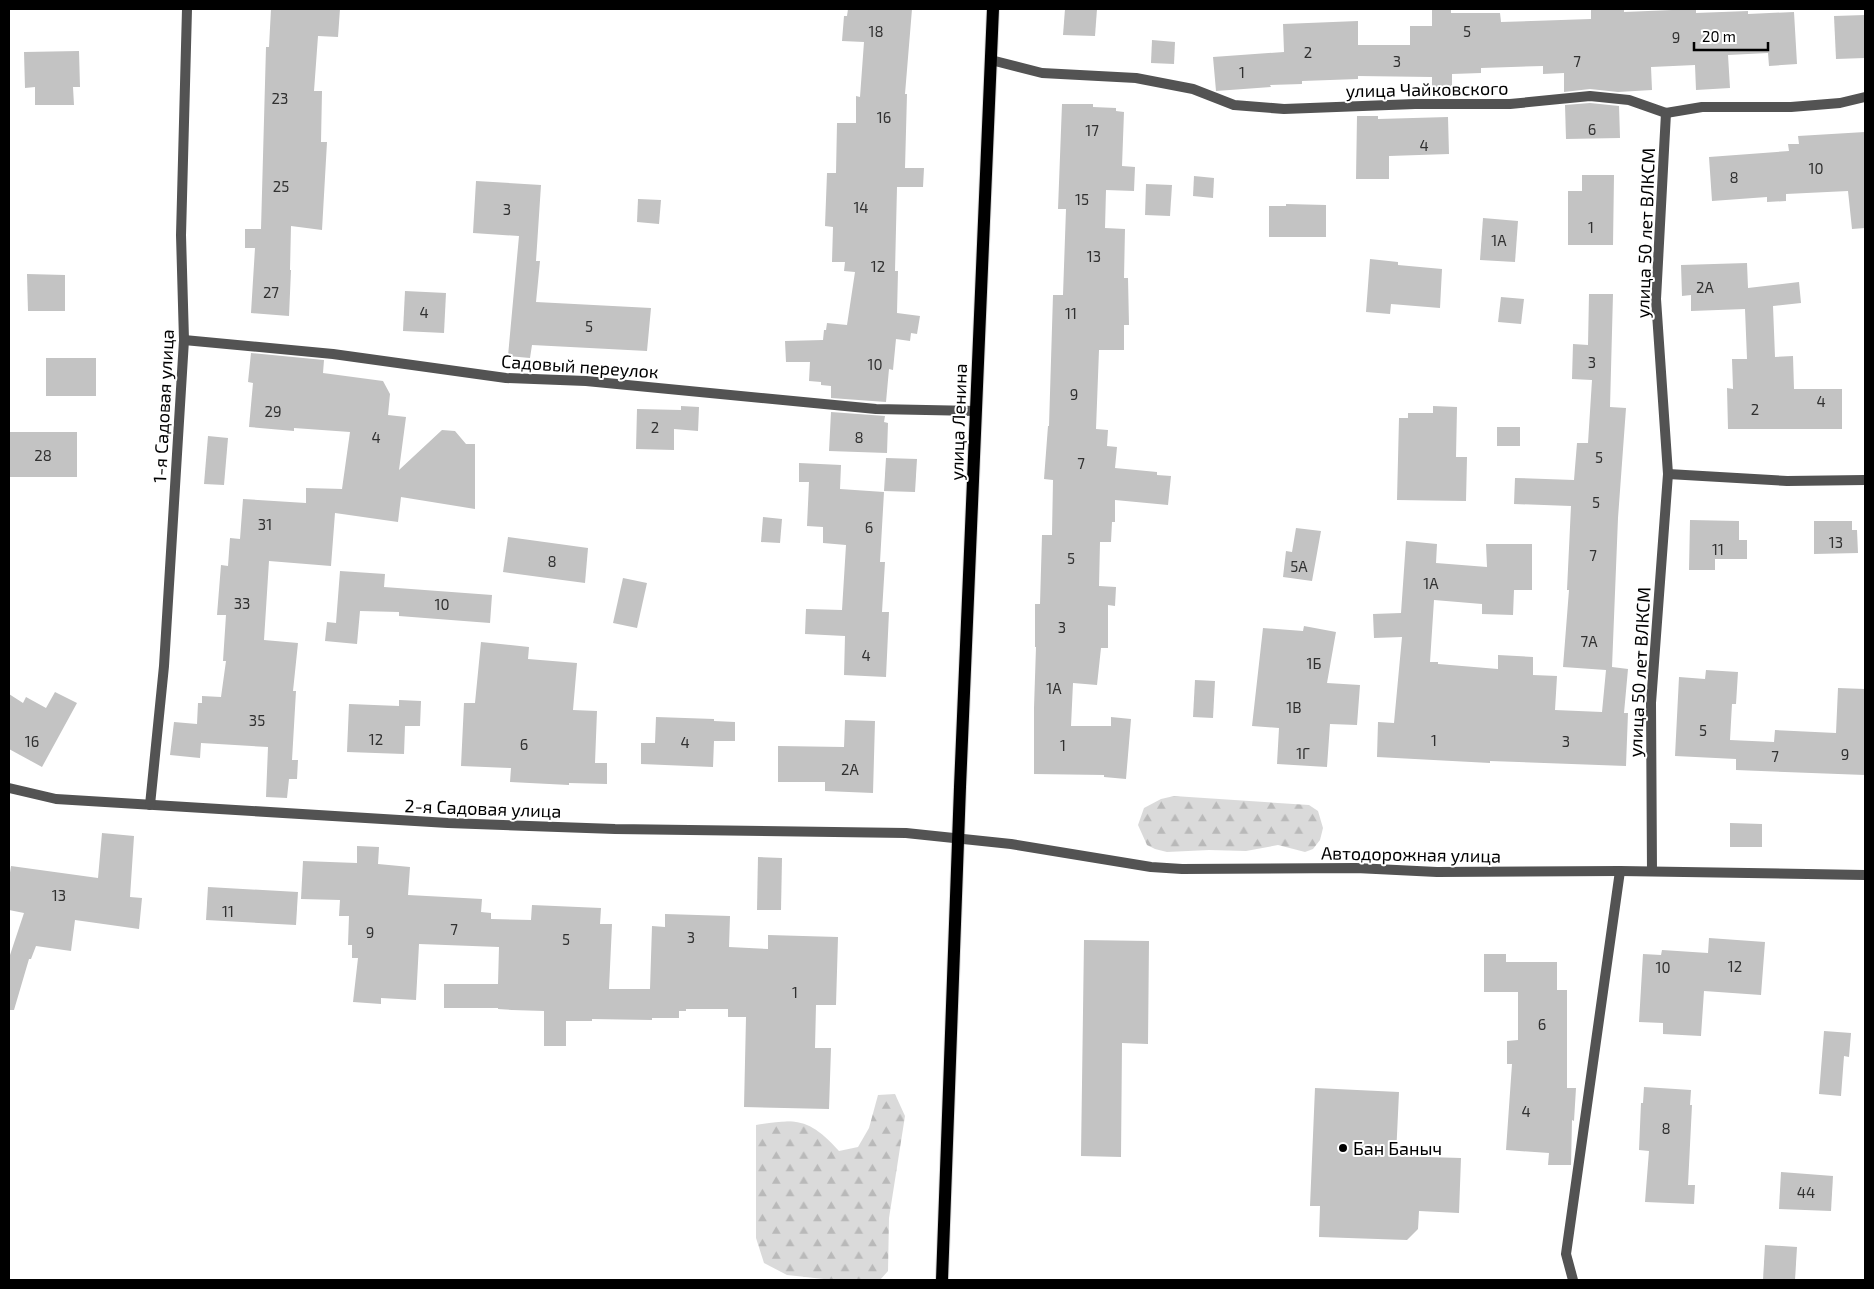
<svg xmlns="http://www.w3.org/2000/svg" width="1874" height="1289" font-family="'Exo 2',sans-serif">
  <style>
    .forest { fill: url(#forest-firs) }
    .building { fill: #c3c3c3 }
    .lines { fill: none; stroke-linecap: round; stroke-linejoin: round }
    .primary-casing { stroke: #dbdbdb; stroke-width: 14 }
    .street { stroke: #535353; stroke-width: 10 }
    .primary { stroke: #000; stroke-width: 12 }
    .poi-dot { fill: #000; stroke: #fff; stroke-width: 2 }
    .labels { text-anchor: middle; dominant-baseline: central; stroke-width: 4; stroke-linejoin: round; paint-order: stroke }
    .number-label { font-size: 15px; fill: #313131 }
    .street-label { font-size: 18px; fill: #000; stroke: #fff }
    .poi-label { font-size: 18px; fill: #000; stroke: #fff; text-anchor: start }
  </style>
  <defs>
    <pattern id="forest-firs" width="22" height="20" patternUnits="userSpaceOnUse" patternTransform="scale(1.25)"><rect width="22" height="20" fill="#dadada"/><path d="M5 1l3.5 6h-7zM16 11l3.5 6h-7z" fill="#b9b9b9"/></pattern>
  </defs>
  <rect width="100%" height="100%" fill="#fff"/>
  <g class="forest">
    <path d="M1174,796l135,9 9,6 5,17 -3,12 -7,9 -8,3 -27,-7 -32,6 -37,-1 -42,2 -12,-3 -8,-4 -9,-20 6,-17 17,-9z"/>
    <path d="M895,1094l10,22 -16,102 -1,53 -8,9h-47l-46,-5 -23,-12 -8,-25v-113c42,-7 54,-6 83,26l19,-4 11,-19 9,-33z"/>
  </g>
  <g class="building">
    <path d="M271,9h69l-2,28 -20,-1 -4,55h8l-1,51h6l-5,88 -31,-4 -1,44h1l-2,46 -38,-3 4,-65h-10v-19h16l5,-182h3z"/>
    <path d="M848,9h64l-7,85h2l-2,74h19l-1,19h-26l-2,84h3l-1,42 23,3 -3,18 -6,-1 -1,8 -14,-2 -3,31 -4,-1 -3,33 -55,-4v-12l-10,-1v-3l-12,-1 1,-19h-24l-1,-21 38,-1 1,-10h2l1,-7 20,2 8,-53 -11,-1 1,-9h-13l1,-35 -8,-1 2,-53h9l1,-50h19v-27l4,1 4,-55 -22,-1 2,-25h3z"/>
    <path d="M1065,9h32l-2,27 -32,-1z"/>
    <path d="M1432,9h19v4h49l1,9 90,-3v-10h33v3l72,-3v4l52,-2v3l46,-2 3,52 -28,2 -1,-13 -40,2 2,33 -34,2 -1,-25 -44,2 1,23 -34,2 -28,-3 -26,3v-19l-21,1v-8l-62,2v5l-29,1v23h-20v-20l-74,-1v3l-56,2v3l-32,1 1,2 -55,4 -3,-34 71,-5 -1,-28 75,-3v24h52v-19h22z"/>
    <path d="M1865,15v43l-29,1 -2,-43z"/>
    <path d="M1152,40l23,2 -1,22 -23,-1z"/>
    <path d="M79,51l1,36h-7l1,18h-39v-18l-10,1 -1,-36z"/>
    <path d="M1590,103l29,3 1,32 -54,1 -1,-34z"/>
    <path d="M1062,104h31v3l23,1v3l8,1 -2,54 13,1 -1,24 -28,-1 -1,38 20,1 -1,49h4l1,47h-5v25h-25l-3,79 12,1 -1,16 10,1 -2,21 42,4v3l14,1 -3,29 -53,-5v22h-3l-1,20h-11l-1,44 17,1 -1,19 -7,-1v43h-7l-4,37 -24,-2 -2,43h40v-9l20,2 -5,60 -22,-2v-2l-70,-1v-66l2,-61h-1v-43h5l2,-69h10l1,-55 -9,-1 4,-53h1l4,-131h10l3,-86h-8z"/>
    <path d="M1357,116h21v3l70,-2 1,37 -60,2v23h-33z"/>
    <path d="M1865,132v96l-13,1 -4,-38 -62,3v7l-19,1v-5l-55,4 -3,-44 80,-6 -1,-7h11l-1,-8z"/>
    <path d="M1582,175h32l-1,70h-45v-54h14z"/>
    <path d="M1194,176l20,2 -1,20 -20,-2z"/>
    <path d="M476,181l65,4 -5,76h4l-4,41 115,6 -4,43 -115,-6 -2,13 -22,-2 11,-120 -46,-3z"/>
    <path d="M1146,184l26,1 -2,31 -25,-1z"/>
    <path d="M638,199l23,1 -2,24 -22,-2z"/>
    <path d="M1286,204l40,1v32h-57v-31h17z"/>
    <path d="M1483,218l35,3 -3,41 -35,-2z"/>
    <path d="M1370,259l28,3v3l44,4 -2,39 -49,-4 -1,10 -24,-2z"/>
    <path d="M1747,263l1,25 51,-6 2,21 -28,3 2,51 18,-1 1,33h48v40h-114l-1,-41 6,1 -1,-30h15l-2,-50 -54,2v-16l-9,1 -1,-31z"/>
    <path d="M27,274l38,1v36h-37z"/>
    <path d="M405,291l41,2 -2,40 -41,-2z"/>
    <path d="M1589,294h24l-3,113 16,1 -8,110 -6,149 16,2 -4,44h4l-2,53 -136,-5v2l-113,-6 1,-35 16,1 8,-86 -28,1 -1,-24 28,-1 5,-72 31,3 -1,19 51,4 -1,-23h46v46h-18l-1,25 -31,-1v-10l-48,-4 -4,62h8v2l60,5v-14l35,2v18l24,1 -2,34 47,2 4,-42 -43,-3 6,-77h-2l4,-84 -57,-2 1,-26 59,2 3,-37h11l4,-63 -20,-1 1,-35 15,1z"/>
    <path d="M1501,297l23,2 -3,25 -23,-2z"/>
    <path d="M251,353l73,7 -1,13 60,8 7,13 -2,21 18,2 -7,53 43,-40 13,1 11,13h9v65l-74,-12 -3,25 -63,-9 -4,53 -62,-5 -5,79 34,3 -5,48h3l-4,69h6l-1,19h-8l-2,19 -21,-1 2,-50 -67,-4 -1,15 -30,-3 4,-33 23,2 1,-21h4v-7l19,1 5,-36h-3l3,-46h-9l4,-50 7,1 2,-28 10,1 3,-40 63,4v-15l36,1 8,-57 -56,-4v3l-45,-4 4,-44 -5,-1z"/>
    <rect x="46" y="358" width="50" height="38"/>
    <path d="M681,406l18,1 -1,24 -24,-2v21l-38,-1 1,-40 44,1z"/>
    <path d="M1433,406l24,1 -1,50h11l-1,44 -69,-1 2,-82h9v-5h25z"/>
    <path d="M831,412l54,4 -1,6 4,1 -1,30 -58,-2z"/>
    <rect x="1497" y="427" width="23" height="19"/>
    <rect x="9" y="432" width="68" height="45"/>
    <path d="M208,436l20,2 -4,47 -20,-1z"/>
    <path d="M886,458l31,1 -2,33 -31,-1z"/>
    <path d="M799,463l42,2 -1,24 44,3 -4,70h5l-3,50h7l-3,65 -42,-2 1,-39 -40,-2 1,-25 36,1 4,-65 -23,-2v-16l-16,-1 2,-44h-10z"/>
    <path d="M763,517l19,2 -2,24 -19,-1z"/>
    <path d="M1690,520l49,1v19h8v19h-32v11h-26z"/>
    <path d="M1814,521h38v9h5l1,23 -44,1z"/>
    <path d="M1296,528l25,3 -9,50 -29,-4 3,-26 6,1z"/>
    <path d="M508,537l80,11 -3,35 -82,-11z"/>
    <path d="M340,571l45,3 -1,13 108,8 -2,28 -91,-7v-4l-39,-1 -3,33 -32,-3 2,-19 9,1z"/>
    <path d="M623,578l24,5 -10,45 -24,-5z"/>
    <path d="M1304,626l32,6 -9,51 33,2 -3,40 -27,-1 -3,43 -50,-3 2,-36 -27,-2 11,-98 40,3z"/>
    <path d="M481,642l48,5 -1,12 49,4 -4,47 24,1 -2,52h12v21l-38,-1v2l-59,-3 1,-14 -50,-2 3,-63h11z"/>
    <path d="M1706,670l32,2 -2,32h-4l-2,36 44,2 1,-12 61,3 2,-45 27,1v86l-129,-5v-11l-61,-3 4,-79 26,2z"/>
    <path d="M1195,680l20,1 -2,37 -20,-1z"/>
    <path d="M55,692l22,11 -35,64 -33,-18v-55l14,9 3,-6 20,11z"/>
    <path d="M399,700l22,1 -1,25h-15l-1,28 -57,-2 2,-48 50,2z"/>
    <path d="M656,717l58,2v2l21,1v19h-21l-1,26 -72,-3v-21h14z"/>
    <path d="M845,720l30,1 -2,72 -48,-2v-9h-47v-36l66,1z"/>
    <path d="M1730,823l32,1v23h-32z"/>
    <path d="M102,833l32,3 -4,61 12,1 -3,31 -64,-9 -4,31 -35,-5 -5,13h-2l-15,51h-5v-52l15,-45 -15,-3v-31l2,-13 87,12z"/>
    <path d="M357,846l22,1 -1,17 32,3 -2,28 74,4 -1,13 10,1v6l40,1 1,-15 69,3 -1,16h12l-3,65h41l2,-63 13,1v-13l65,2 -1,31 39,2v-14l70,2 -2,68h-20l-1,43h16l-2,61 -85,-2 2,-90h-18v-8h-42v2h-7v7h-27v2l-60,-1v2h-26v25h-22v-35l-32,-1 -14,-1v-1h-54v-24h54l1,-37 -80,-3 -3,56 -35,-2v6l-28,-2 5,-44h-6v-13h-4l1,-29h-10l1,-16 -39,-1 2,-38 54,2z"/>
    <path d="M758,857l24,1 -1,52h-24z"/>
    <path d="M208,887l90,5 -2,33 -90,-5z"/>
    <path d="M1709,938l56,4 -4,53 -57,-4 -3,45 -38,-2v-11l-24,-1 4,-68 18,1 1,-5 46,3z"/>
    <path d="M1084,940l65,1 -1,103 -26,-1 -1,114 -40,-1z"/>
    <path d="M1484,954h22v8h51v28h10v98h9l-2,33 -2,-1 -1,45h-23l1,-12 -43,-3 6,-86h-5v-23l11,-1v-48h-34z"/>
    <path d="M1824,1031l27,2 -2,24 -5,-1 -3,40 -22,-2z"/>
    <path d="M1644,1087l47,3 -1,15h2l-4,80h7l-1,19 -49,-2 4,-51 -10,-1 2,-47h2z"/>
    <path d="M1315,1088l84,4 -3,64 65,2 -2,55 -40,-2 -1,18 -11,11 -88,-3 1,-31h-10z"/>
    <path d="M1781,1172l52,4 -2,35 -52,-2z"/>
    <path d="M1765,1245l32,2 -2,33h-32z"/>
  </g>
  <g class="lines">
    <defs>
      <path id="primary" d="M942,1280l18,-493 33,-778"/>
    </defs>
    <use href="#primary" class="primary-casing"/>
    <g class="street">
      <path d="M991,60l51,13 94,5 57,11 41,16 50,4 131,-5h95l80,-8 39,4 37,13 36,-6h89l49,-4 25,-6"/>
      <path d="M184,340l149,14 173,24 80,3 290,28 100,2"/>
      <path d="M1668,474l119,7 78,-1"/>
      <path d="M9,788l47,11 392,24 167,6 291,4 105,11 140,23 31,2 174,-1 81,4 183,-1 245,4"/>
      <path d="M150,805l14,-139 20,-326 -3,-105 6,-226"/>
      <path d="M1652,871l-1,-168 17,-229 -12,-175 10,-186"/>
      <path d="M1573,1280l-7,-26 54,-383"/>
    </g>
    <use href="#primary" class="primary"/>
  </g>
  <circle class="poi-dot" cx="1343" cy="1148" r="5"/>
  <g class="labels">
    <g class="number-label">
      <text x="876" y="31">18</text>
      <text x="1467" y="31">5</text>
      <text x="1676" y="37">9</text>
      <text x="1308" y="52">2</text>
      <text x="1397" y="61">3</text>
      <text x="1577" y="61">7</text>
      <text x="1242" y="72">1</text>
      <text x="280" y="98">23</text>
      <text x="884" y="117">16</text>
      <text x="1592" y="129">6</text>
      <text x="1092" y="130">17</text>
      <text x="1424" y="145">4</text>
      <text x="1816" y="168">10</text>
      <text x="1734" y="177">8</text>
      <text x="281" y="186">25</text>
      <text x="1082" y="199">15</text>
      <text x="861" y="207">14</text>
      <text x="507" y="209">3</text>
      <text x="1591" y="227">1</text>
      <text x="1499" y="240">1А</text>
      <text x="1094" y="256">13</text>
      <text x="878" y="266">12</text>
      <text x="1705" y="287">2А</text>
      <text x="271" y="292">27</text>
      <text x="424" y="312">4</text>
      <text x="1071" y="313">11</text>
      <text x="589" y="326">5</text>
      <text x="1592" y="362">3</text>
      <text x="875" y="364">10</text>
      <text x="1074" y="394">9</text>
      <text x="1821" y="401">4</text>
      <text x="1755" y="409">2</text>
      <text x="273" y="411">29</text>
      <text x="655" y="427">2</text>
      <text x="376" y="437">4</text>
      <text x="859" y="437">8</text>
      <text x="43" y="455">28</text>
      <text x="1599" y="457">5</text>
      <text x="1081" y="463">7</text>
      <text x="1596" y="502">5</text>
      <text x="265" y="524">31</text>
      <text x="869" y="527">6</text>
      <text x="1836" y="542">13</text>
      <text x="1718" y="549">11</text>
      <text x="1593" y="555">7</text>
      <text x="1071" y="558">5</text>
      <text x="552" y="561">8</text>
      <text x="1299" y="566">5А</text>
      <text x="1431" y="583">1А</text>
      <text x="242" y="603">33</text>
      <text x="442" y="604">10</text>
      <text x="1062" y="627">3</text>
      <text x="1589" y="641">7А</text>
      <text x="866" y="655">4</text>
      <text x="1314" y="663">1Б</text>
      <text x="1054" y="688">1А</text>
      <text x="1294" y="707">1В</text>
      <text x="257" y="720">35</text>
      <text x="1703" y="730">5</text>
      <text x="376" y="739">12</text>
      <text x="1434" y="740">1</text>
      <text x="32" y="741">16</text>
      <text x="1566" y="741">3</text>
      <text x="685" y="742">4</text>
      <text x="524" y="744">6</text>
      <text x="1063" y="745">1</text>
      <text x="1303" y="753">1Г</text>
      <text x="1845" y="754">9</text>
      <text x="1775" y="756">7</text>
      <text x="850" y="769">2А</text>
      <text x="59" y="895">13</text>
      <text x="228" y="911">11</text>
      <text x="454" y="929">7</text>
      <text x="370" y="932">9</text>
      <text x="691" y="937">3</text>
      <text x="566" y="939">5</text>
      <text x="1735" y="966">12</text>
      <text x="1663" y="967">10</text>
      <text x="795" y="992">1</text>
      <text x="1542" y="1024">6</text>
      <text x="1526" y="1111">4</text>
      <text x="1666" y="1128">8</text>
      <text x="1806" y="1192">44</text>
    </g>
    <g class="street-label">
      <text transform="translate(1427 89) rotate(-1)">улица Чайковского</text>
      <text transform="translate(1645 233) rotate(-88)">улица 50 лет ВЛКСМ</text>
      <text transform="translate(580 366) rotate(4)">Садовый переулок</text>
      <text transform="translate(163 406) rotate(-87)">1-я Садовая улица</text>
      <text transform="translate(958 422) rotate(-88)">улица Ленина</text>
      <text transform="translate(1639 672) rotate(-87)">улица 50 лет ВЛКСМ</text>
      <text transform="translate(483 808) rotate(2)">2-я Садовая улица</text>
      <text transform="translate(1411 854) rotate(1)">Автодорожная улица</text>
    </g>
    <g class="poi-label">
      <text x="1353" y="1148">Бан Баныч</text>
    </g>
  </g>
  <rect width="1874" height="1289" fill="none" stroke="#000000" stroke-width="20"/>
  <path d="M1694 42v8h74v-8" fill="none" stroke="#000000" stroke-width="2.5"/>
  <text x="1702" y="42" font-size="15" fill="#000000" stroke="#ffffff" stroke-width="4" paint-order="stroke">20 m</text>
</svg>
